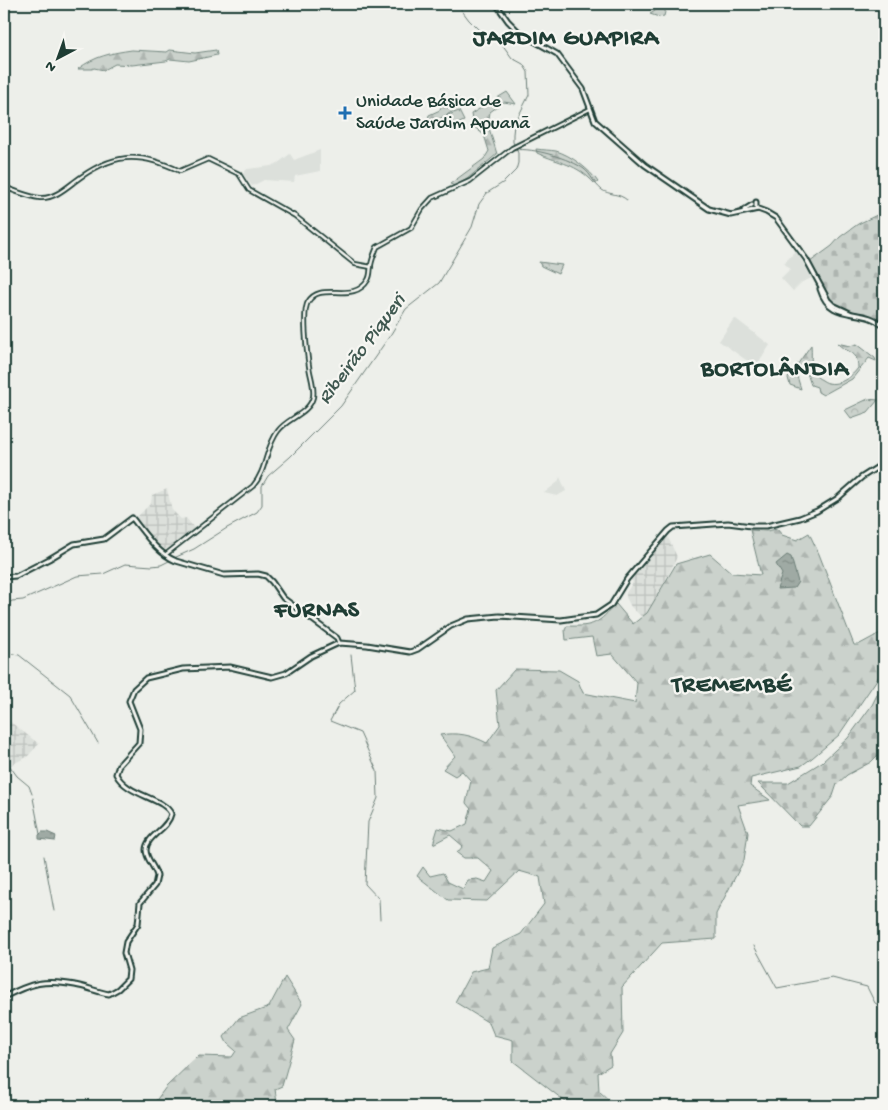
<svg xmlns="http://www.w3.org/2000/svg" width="888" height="1110" font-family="'Gochi Hand',sans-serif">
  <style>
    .built { fill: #dce0db }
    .industrial { fill: url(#industrial-grid) }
    .forest { fill: url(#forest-firs); stroke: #758880 }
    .cemetery { fill: url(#cemetery-stones); stroke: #758880 }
    .park { fill: url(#park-crowns); stroke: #758880 }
    .pitch { fill: #cbd2cc; stroke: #758880 }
    .water { fill: url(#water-ripples); stroke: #6c7e77 }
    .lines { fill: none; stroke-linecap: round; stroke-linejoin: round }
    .stream { stroke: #6c7e77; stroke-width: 1 }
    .tertiary-casing { stroke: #1f3d34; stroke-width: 6 }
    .secondary-casing { stroke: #1f3d34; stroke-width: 7 }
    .tertiary { stroke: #f6f6f2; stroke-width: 2.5 }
    .secondary { stroke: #f6f6f2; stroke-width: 3 }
    .poi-dot { fill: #1f6fb2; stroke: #f6f6f2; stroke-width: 2 }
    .labels { text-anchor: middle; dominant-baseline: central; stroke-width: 4.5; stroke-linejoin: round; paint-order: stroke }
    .poi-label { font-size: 19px; fill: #1f3d34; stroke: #f6f6f2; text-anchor: start }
    .water-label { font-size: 20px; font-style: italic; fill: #3f5850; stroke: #f6f6f2 }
    .district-label { font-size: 24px; font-weight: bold; letter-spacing: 1px; fill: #1f3d34; stroke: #f6f6f2 }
  </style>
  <defs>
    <pattern id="industrial-grid" width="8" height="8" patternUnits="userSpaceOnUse" patternTransform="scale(1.25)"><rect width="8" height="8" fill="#dce0db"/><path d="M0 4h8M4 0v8" fill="none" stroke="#bcc1bd"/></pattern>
    <pattern id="forest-firs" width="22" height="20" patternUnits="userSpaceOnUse" patternTransform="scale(1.25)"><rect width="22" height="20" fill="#cbd2cc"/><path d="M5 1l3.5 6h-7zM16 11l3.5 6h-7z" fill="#aeb5b0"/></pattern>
    <pattern id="cemetery-stones" width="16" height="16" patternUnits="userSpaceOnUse" patternTransform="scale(1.25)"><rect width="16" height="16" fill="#cbd2cc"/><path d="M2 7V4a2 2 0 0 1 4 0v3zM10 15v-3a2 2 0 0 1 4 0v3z" fill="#aeb5b0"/></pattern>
    <pattern id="park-crowns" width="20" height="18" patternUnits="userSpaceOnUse" patternTransform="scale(1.25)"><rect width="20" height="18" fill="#cbd2cc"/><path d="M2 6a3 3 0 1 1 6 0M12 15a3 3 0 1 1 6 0" fill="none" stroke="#aeb5b0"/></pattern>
    <pattern id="water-ripples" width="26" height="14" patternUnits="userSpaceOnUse" patternTransform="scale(1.25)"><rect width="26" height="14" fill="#9faaa4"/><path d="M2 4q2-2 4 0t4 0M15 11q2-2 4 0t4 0" fill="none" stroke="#818c86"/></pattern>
  </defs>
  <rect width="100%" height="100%" fill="#edefea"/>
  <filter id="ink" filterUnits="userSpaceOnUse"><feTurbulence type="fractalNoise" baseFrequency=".02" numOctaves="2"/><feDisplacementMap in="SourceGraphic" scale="10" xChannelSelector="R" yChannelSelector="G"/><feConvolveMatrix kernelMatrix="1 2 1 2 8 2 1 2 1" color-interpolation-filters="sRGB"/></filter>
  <g filter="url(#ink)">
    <g class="built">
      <path d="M320,150v21l-25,5 -1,6 -30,-2 -12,6 -9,-12 4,-5 24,-3 7,-3 12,-9 4,6z"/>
      <path d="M796,251l16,27 -10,4 -9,9 -12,-13 9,-9 -6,-6z"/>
      <path d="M736,319l34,26 -14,22 -37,-26 14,-21z"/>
      <path d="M560,477l6,14 -9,5 -13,-3 14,-11z"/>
    </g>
    <g class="industrial">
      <path d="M167,489l5,21 9,9 5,-1 9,11 -27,20h-6l-3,-3 -23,-28 15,-15 1,-8z"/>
      <path d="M667,535l10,22 -25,51 -6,7 -5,1 -10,-9 -5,-10v-4l7,-11 -3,-3z"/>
      <path d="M4,717l35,27 -12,13 -16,8 -7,-8z"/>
    </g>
    <g class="forest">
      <path d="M659,4h8l-3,12 -5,1 -9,-3 5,-3z"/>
      <path d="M132,50l35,2 3,-2 25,3 21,-3 1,5 -28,6 -19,-2 -4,2 -34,4 -17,-1 -11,6 -10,-2 -2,1h-14c17,-13 33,-16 54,-19z"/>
      <path d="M507,92l9,12 -12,-2 -14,10 -2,13 9,29 -30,25 -12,7 -5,-2 34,-25 5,-8 -5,-16 -11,-9 -2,-12z"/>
      <path d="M455,97l3,1 5,8 -24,13 5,5 -1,5 -16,-8 2,-6 11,-5 1,-5 8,-3z"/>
      <path d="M536,149c7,1 14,1 20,2 15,4 34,19 42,31l-3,2c-19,-21 -34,-20 -58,-31z"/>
      <path d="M837,343l13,3 7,-2 18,14 1,3 -7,-3 -17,21 -29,16 -5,-3 -1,-5 -6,-2 -5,-15 -10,3 5,16 -11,-4 -2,-7 23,-33c1,8 -1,19 2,27 2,4 5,6 9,8 12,9 28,-1 36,-12 0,-19 -11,-14 -21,-25z"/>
      <path d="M777,529l5,6 15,5 12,-7 10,21 35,91h4l26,-14v38l-45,66 -27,23 -11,8 -50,12 -1,8 20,14 -32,5 10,28 -4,27 -28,54v25l-54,4 -40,44 1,46 -13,21 1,11 -13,8 1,18 12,11 1,4h-41l-58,-45v-21l-19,-5 -5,-12 -34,-21 16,-30 17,-4 4,-20 29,-14 23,-30 -4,-27 -21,-6 -32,30 -39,-1 -31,-24 6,-9 7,9 13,-3 5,9 15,7 5,-9 9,-1 9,3 7,-11 -15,-13h-14l-7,-5 6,-7 -13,-11 -17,9 5,-16 14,3 15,-7 4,-15 -5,-6 5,-22 -9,-10 -7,5 -12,-7 12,-13 -15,-21c18,-3 31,0 47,8l13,-18 -4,-35 19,-21 44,1 19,11 5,12 52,10 2,-20 -25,-29 -16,2 -4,-19 -26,3 -1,-10 2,-4c28,1 31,-3 49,-22l17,20 14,-11 29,-49 34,-10 22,19 29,2 -11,-45 17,1z"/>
      <path d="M285,977l17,27 -14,26 7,10 -13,46 -7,3 2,14 -2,3h-116l-4,-4 11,-15 32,-31 34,1 4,-6 -9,-8 -3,-6 15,-19 30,-11z"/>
    </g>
    <g class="cemetery">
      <path d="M879,214l5,11v100c-15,-15 -38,-11 -54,-24 -9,-9 -16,-27 -20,-39l22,-16 8,-9 18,-13z"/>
      <path d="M881,687l3,2v60l-13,13 -24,13 -10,9 -4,12 -24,30h-9l-42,-43h30l34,-21 26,-24 24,-33z"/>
    </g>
    <g class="park">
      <path d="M539,262l23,3 -4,9 -17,-8z"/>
      <path d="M868,399l10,1 -10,12 -17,6 -6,-8z"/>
    </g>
    <path class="pitch" d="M459,111l5,10 -16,7 -5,-11z"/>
    <g class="water">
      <path d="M787,555l4,2 7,25 -4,6 -17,1 5,-15 -6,-10z"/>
      <path d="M42,832h5l9,4 -1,5 -16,-2v-4z"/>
    </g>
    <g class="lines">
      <g class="stream">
        <path d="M516,150c16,-3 55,9 68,19 7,5 10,15 18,21 7,5 17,3 25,10"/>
        <path d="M174,558l20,-9 33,-21 30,-16 5,-7v-19l6,-10 22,-19 51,-51 50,-72 15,-25 33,-26 33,-56 7,-23 8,-11 17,-11 12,-12 2,-7v-10l-5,-11v-8l1,-9 15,-30 -1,-23 -5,-8 -11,-6 -10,-14 -20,-11 -13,-13 -12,-16"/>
        <path d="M4,606l8,-5 11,-1 54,-24 26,-2 22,-10 27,2 9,-1 10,-5"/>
        <path d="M4,652l15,3 51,40 28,48"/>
        <path d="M351,655l4,35 -16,14 -9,17 30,12 17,38 1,27 -10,24 -3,62 14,15 1,20"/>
        <path d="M4,758l13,18 12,10 3,8"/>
        <path d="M33,798l7,36"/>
        <path d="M44,856l10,55"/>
        <path d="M754,946l23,42 55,-10 35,9 8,16 9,5"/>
      </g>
      <defs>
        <g id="tertiary">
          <path d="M4,187c11,4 25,10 36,11 13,1 25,-9 34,-16 38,-29 64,-31 106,-11l28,-12 31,15 10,16 46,26 60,48 16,3"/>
          <path d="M165,555l88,-69c14,-16 12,-38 25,-55 9,-13 31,-17 35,-34 2,-10 -3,-21 -4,-31 -2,-12 -7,-55 -1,-64 13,-22 45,3 60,-22 3,-5 2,-10 3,-15 1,-6 4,-13 6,-18l34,-19 11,-19 10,-11 38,-17 42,-33 78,-39"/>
        </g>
        <g id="secondary">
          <path d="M496,4l12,17 12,12 37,21 26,35 12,32 50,44 64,44 22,6 27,-6 8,3 10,6 30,41 22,41 5,5 17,8"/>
          <path d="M756,202v5l1,2"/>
          <path d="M744,210l8,-5"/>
          <path d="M820,289c11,36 44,16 64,38"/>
          <path d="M4,577l12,-1 33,-17 25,-15 30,-5 28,-21c13,16 25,35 44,43l48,14 34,-1 8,2 6,6 11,16 54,40 2,5"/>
          <path d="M4,997c27,-14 41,-18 71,-12 12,2 22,7 34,9l9,-5 10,-10 1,-9 -5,-17 2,-11 12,-18 2,-21 15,-18 2,-9c-2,-9 -11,-17 -11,-26 0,-14 22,-21 25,-36 -6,-16 -44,-18 -55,-40l3,-9 20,-22 1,-14 -11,-28 5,-12 12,-11 37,-9 47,-2 42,10 14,-4 25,-17 28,-13 28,2 43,7 8,-3 33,-23 17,-7 31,-3 62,4 35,-5 15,-10 16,-26 41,-48 5,-4 55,-4 23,3h15l34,-8 17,-7 21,-13 24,-21 22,-14"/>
        </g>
      </defs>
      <use href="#tertiary" class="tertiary-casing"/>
      <use href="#secondary" class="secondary-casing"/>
      <use href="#tertiary" class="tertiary"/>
      <use href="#secondary" class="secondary"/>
    </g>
  </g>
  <path class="poi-dot" d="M342.5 105.5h5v5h5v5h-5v5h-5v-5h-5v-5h5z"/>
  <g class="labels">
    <g class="poi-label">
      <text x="356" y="102">Unidade Básica de<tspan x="356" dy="22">Saúde Jardim Apuanã</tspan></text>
    </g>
    <g class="water-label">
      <text transform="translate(363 350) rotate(-53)">Ribeirão Piqueri</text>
    </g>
    <g class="district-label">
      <text x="566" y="39">JARDIM GUAPIRA</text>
      <text x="775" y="370">BORTOLÂNDIA</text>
      <text x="317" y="611">FURNAS</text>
      <text x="732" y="686">TREMEMBÉ</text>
    </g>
  </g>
  <rect width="888" height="1110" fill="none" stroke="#f6f6f2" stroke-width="20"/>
  <rect x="10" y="10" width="868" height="1090" fill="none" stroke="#1f3d34" stroke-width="2" filter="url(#ink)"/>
  <g transform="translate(58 58) rotate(221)" stroke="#f6f6f2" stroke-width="4" paint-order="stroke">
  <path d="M0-4L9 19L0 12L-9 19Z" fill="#1f3d34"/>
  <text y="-8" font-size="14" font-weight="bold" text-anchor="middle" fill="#1f3d34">N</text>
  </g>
</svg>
